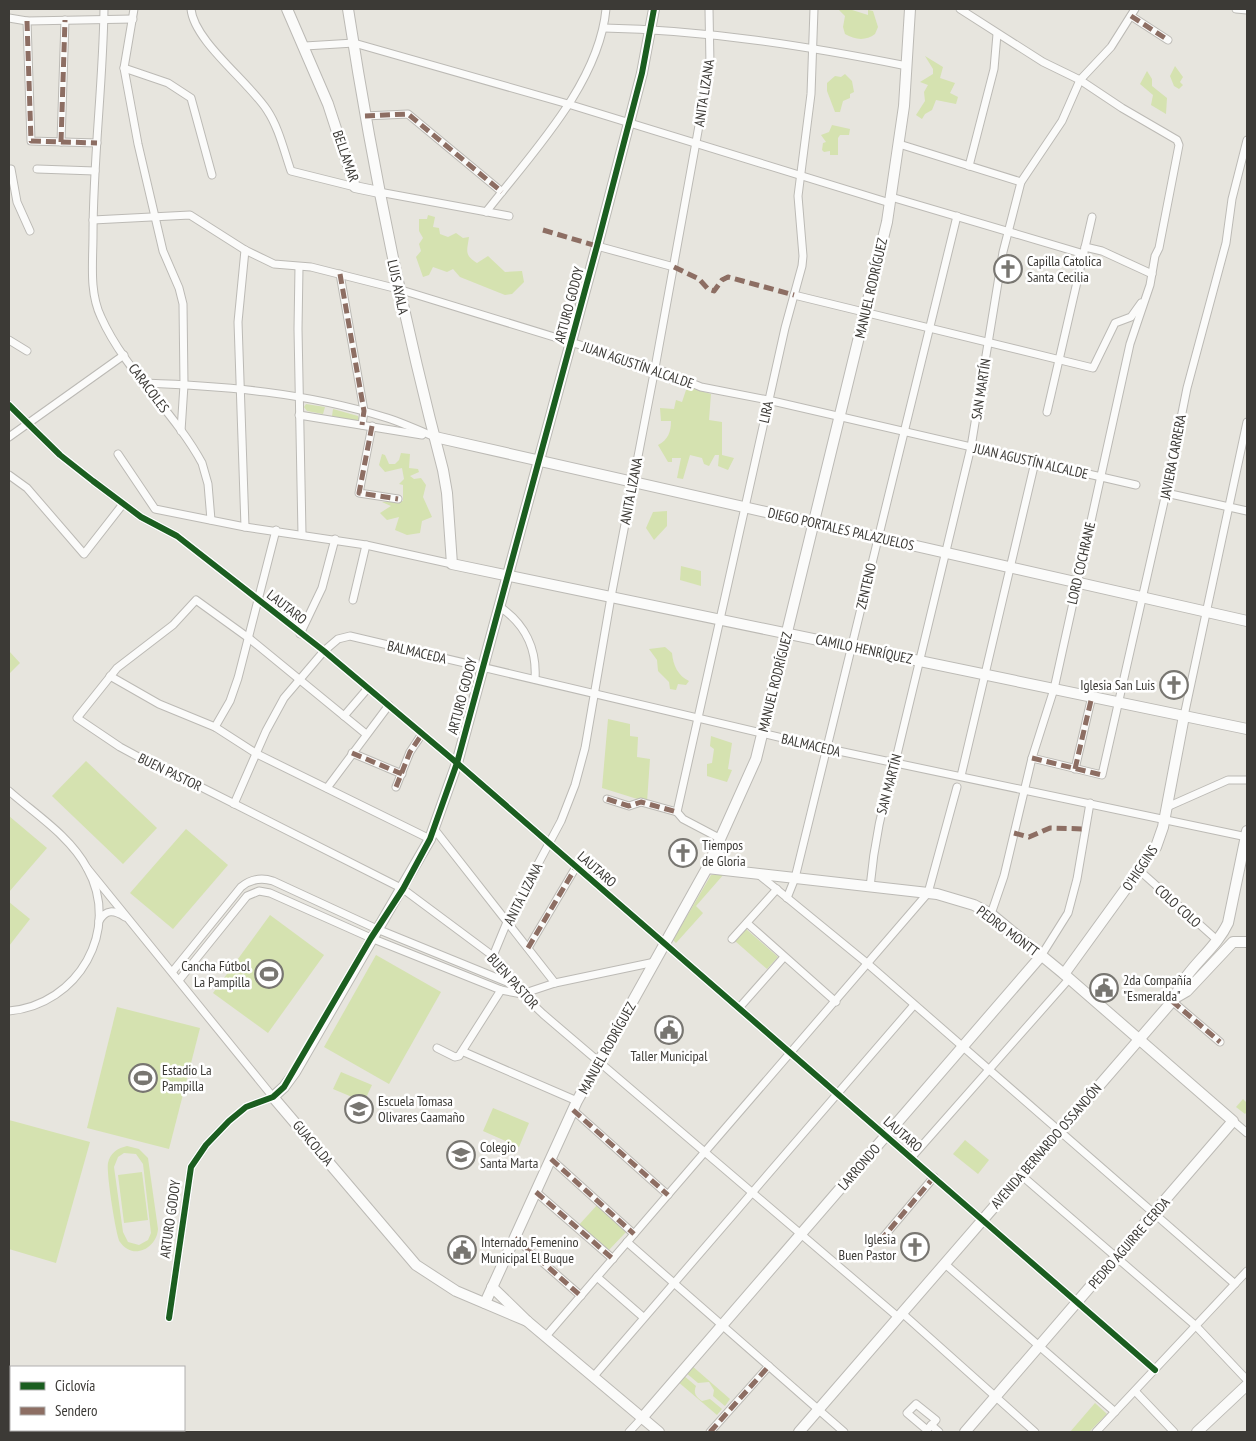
<svg xmlns="http://www.w3.org/2000/svg" width="1256" height="1441" font-family="'PT Sans Narrow',sans-serif">
  <style>
    .green { fill: #d5e2b0; fill-rule: evenodd }
    .lines { fill: none; stroke-linecap: round; stroke-linejoin: round }
    .street-casing { stroke: #bcbab5; stroke-width: 9 }
    .secondary-casing { stroke: #bcbab5; stroke-width: 12 }
    .street { stroke: #fbfbfa; stroke-width: 7 }
    .secondary { stroke: #fbfbfa; stroke-width: 10 }
    .quiet { stroke: #8d6e63; stroke-width: 5; stroke-dasharray: 10 5; stroke-linecap: butt }
    .cycleway-casing { stroke: #fff; stroke-width: 9 }
    .cycleway { stroke: #1b5e20; stroke-width: 6 }
    .labels { text-anchor: middle; dominant-baseline: central; stroke-width: 5; stroke-linejoin: round; paint-order: stroke }
    .street-label { font-size: 14px; fill: #3c3a36; stroke: #fff }
    .poi-label { font-size: 14px; fill: #3c3a36; stroke: #fff; text-anchor: start }
  </style>
  <rect width="100%" height="100%" fill="#e7e5de"/>
  <g class="green">
    <path d="M849,9l19,6v-5l5,1 5,16 -3,7c-9,7 -20,6 -30,0l-2,-7 2,-11 -6,-6z"/>
    <path d="M925,56l18,11 -3,11 15,5 -5,10 8,4 -2,7 -20,-4 -4,10 -7,4 -3,5 -6,-4 9,-14 -1,-9 4,-7 -8,-3 13,-8v-5z"/>
    <path d="M1175,66l8,11 -3,5 3,3 -4,4 -5,-3 -4,-10z"/>
    <path d="M1147,71l5,8v7l15,12 -1,16 -15,-9 2,-10 -13,-11z"/>
    <path d="M845,74l7,7 2,11 -4,2v4l-7,3 -3,11h-5l-8,-21v-8l8,-7 6,1z"/>
    <path d="M832,125l18,4 -1,6h-9l-2,3v17h-8v-4l-6,1 -2,-2 1,-7 3,-1 -5,-7 8,-3z"/>
    <path d="M428,215l7,2 -2,10 6,1 1,6 8,3 8,-4 7,5 6,-1c-2,14 -5,18 8,26l11,-7 17,16 17,-1 2,11 -12,12 -7,1 -45,-18 -7,-8 -6,3 -14,-5 -4,8 -6,2 -7,-20 5,-6 -2,-7 4,-6 -4,-7v-12h8z"/>
    <path d="M687,387l24,7 -2,26 13,2v33l12,3 -6,12 -10,-4 1,-11h-4l-6,11 -5,-2 -2,-6 -12,-3 -7,24 -6,-1 4,-20h-9v4h-4l-10,-17c10,-5 13,-13 13,-24h-10l-1,-13 14,1 2,-9 6,2z"/>
    <path d="M306,404l19,3 -2,7 -16,-3 -3,-4z"/>
    <path d="M333,409l25,7 1,3 -2,2 -25,-5z"/>
    <path d="M401,453l9,1 -1,14 9,1 1,3 -9,4 4,3 7,-1 5,7 -3,12 9,20 -10,4 -2,12 -13,2 -12,-5 4,-13 -12,3 -7,-7 11,-7 -9,-4 21,-1v-16l-4,-1 5,-5 -2,-11 -17,4 -6,-7 3,-11 3,1 4,9h6l4,-4z"/>
    <path d="M667,511v15l-13,14 -8,-12 7,-16z"/>
    <path d="M681,566l20,5v15l-21,-6z"/>
    <path d="M665,647l7,6c1,12 6,23 17,28l-3,4 -8,-1 -2,6 -6,-1 -1,-7 -11,-11 -1,-11 -8,-11z"/>
    <path d="M9,651l11,12 -11,11z"/>
    <path d="M608,719l22,5v12l8,1 -1,20 13,2 -3,43 -45,-14z"/>
    <path d="M711,736l21,7 -4,26 4,1 -5,12 -20,-6v-12l5,-1 2,-14 -4,-3z"/>
    <path d="M86,761l71,67 -34,36 -71,-68z"/>
    <path d="M9,816l38,32 -38,44z"/>
    <path d="M186,829l42,36 -55,64 -43,-36z"/>
    <path d="M724,874l-28,32 7,7 -27,30 -3,-3 38,-65z"/>
    <path d="M9,902l21,17 -21,27z"/>
    <path d="M270,915l54,40 -56,78 -55,-40z"/>
    <path d="M746,929l32,28 -11,12 -32,-28z"/>
    <path d="M376,955l65,37 -52,92 -65,-37z"/>
    <path d="M117,1007l83,21 -31,121 -82,-21z"/>
    <path d="M341,1072l31,13 -8,17 -31,-13z"/>
    <path d="M1243,1099l4,4v9l-2,2 -9,-7z"/>
    <path d="M493,1108l36,15 -10,24 -36,-16z"/>
    <path d="M9,1120l81,22 -34,121 -47,-14z"/>
    <path d="M965,1140l24,20 -11,14 -25,-20z"/>
    <path d="M127,1146l12,3 9,9 10,71c-1,19 -25,32 -38,13 -4,-6 -14,-71 -12,-79 2,-10 10,-15 19,-17zM124,1153l12,1 7,10 8,69 -3,7 -9,5 -11,-3 -5,-10 -9,-65 4,-10z"/>
    <path d="M142,1172l6,48 -24,3 -6,-48z"/>
    <path d="M598,1204l29,27 -20,21 -29,-26z"/>
    <path d="M691,1365l39,34 -5,7 -12,-10 1,-6 -5,-8 -11,1 -13,-11z"/>
    <path d="M683,1375l13,11c-3,7 0,11 6,15l8,-2 12,10 -5,6 -40,-34z"/>
    <path d="M1095,1403l12,11 -18,18h-19z"/>
  </g>
  <g class="lines">
    <defs>
      <g id="street">
        <path d="M104,9c-1,75 -11,151 -11,226 0,27 -4,57 8,82 24,54 73,94 101,146l6,21 3,36"/>
        <path d="M134,9l-10,59 14,76 25,107 16,37 4,16 1,81 -3,46"/>
        <path d="M191,9c3,32 57,72 76,101 12,18 17,41 24,61l64,16"/>
        <path d="M960,9l83,53 37,18 42,28 55,32 2,5 -20,103 -4,8 -5,29 -20,59 -76,345 -22,69 -28,118 -13,38"/>
        <path d="M1236,9l11,1"/>
        <path d="M1131,16l37,24"/>
        <path d="M9,18l18,3 106,-2"/>
        <path d="M27,21l4,120 66,2"/>
        <path d="M604,28c102,2 203,18 303,38"/>
        <path d="M305,46l49,-3 214,61 322,99"/>
        <path d="M124,68l44,15 23,15 21,77"/>
        <path d="M365,116l43,-2 94,78"/>
        <path d="M61,142l4,-122"/>
        <path d="M899,144l122,38"/>
        <path d="M969,166l25,-97 3,-35"/>
        <path d="M9,169h2l6,33 13,29"/>
        <path d="M37,169l58,2"/>
        <path d="M379,192l130,24"/>
        <path d="M891,197l193,57"/>
        <path d="M486,212c45,-58 113,-128 120,-203"/>
        <path d="M93,220l97,-5 55,35 29,14 37,3 87,22 257,79 46,19 67,13 368,85"/>
        <path d="M597,246l77,21"/>
        <path d="M1085,247l17,4 50,23"/>
        <path d="M245,250l-7,72 7,205"/>
        <path d="M299,267l-1,62 4,205"/>
        <path d="M340,274l24,137 -2,14"/>
        <path d="M794,295l299,73 22,-45 16,-6 10,-14"/>
        <path d="M9,340l18,11"/>
        <path d="M145,383c81,3 162,10 239,34 17,5 34,13 51,20"/>
        <path d="M9,405l51,50 33,26 48,36 36,19 147,115 133,112 698,607"/>
        <path d="M1047,412l45,-195"/>
        <path d="M299,415l123,20"/>
        <path d="M372,426l-13,67 39,6"/>
        <path d="M9,437l115,-82"/>
        <path d="M118,454l37,55 90,18 121,18 86,19"/>
        <path d="M9,475l18,13 57,66 39,-50"/>
        <path d="M1166,493l81,18"/>
        <path d="M353,600l13,-55"/>
        <path d="M500,607c25,17 37,42 35,72"/>
        <path d="M300,634l22,-46 13,-49"/>
        <path d="M110,676l49,28 56,23 42,27 173,85"/>
        <path d="M344,716l24,-28"/>
        <path d="M1184,716l63,-294"/>
        <path d="M215,727l15,-26 8,-23 38,-148"/>
        <path d="M366,734l-116,-95 -54,-39 -23,25 -56,43 -40,50 43,29 37,20 38,17 208,105 90,67 13,13 16,25 21,20 355,303"/>
        <path d="M352,753l50,21"/>
        <path d="M1032,758l70,17 64,-282 21,-105 39,-145 6,-44 15,-59"/>
        <path d="M1075,769l17,-73"/>
        <path d="M961,776l74,-314"/>
        <path d="M396,787l14,-35 12,-18"/>
        <path d="M327,788l62,-83"/>
        <path d="M9,791c26,23 61,45 78,77 35,62 -9,137 -78,143"/>
        <path d="M607,799l22,7 12,-4 36,10"/>
        <path d="M234,804l32,-73 18,-33 40,-47 14,-12 12,-3 479,113 418,88"/>
        <path d="M1167,807l61,-27h19"/>
        <path d="M435,830l120,153"/>
        <path d="M721,839l-38,-20 -6,-7 108,-484 17,-62 1,-10 -5,-60 13,-102 3,-85"/>
        <path d="M87,868l186,229 -27,10 -17,14 -23,24 -15,22 -22,151"/>
        <path d="M1140,871l77,69"/>
        <path d="M758,874l110,90 367,320"/>
        <path d="M870,887c4,-43 12,-83 25,-124l76,-316 32,-195 18,-70 41,-61 18,-41 31,-33 24,-38"/>
        <path d="M787,898l8,-20 162,-662"/>
        <path d="M99,921c7,-12 15,-11 26,-4"/>
        <path d="M747,923l89,79"/>
        <path d="M732,939l45,-50"/>
        <path d="M528,948l48,-81"/>
        <path d="M493,956l14,-34 54,-101 14,-36 10,-37 26,-151 44,-229 55,-303 -1,-56"/>
        <path d="M1041,956l27,-43 9,-34 13,-76"/>
        <path d="M173,971l68,-84c10,-8 20,-10 32,-6l104,48 130,53 10,8"/>
        <path d="M180,979l67,-83 12,-5 11,2 101,45 130,52 21,4 33,-11 100,-21"/>
        <path d="M1172,1001l48,41"/>
        <path d="M739,1008l45,-51"/>
        <path d="M437,1048l18,9 4,-1 42,-66"/>
        <path d="M464,1052l113,49"/>
        <path d="M573,1110l95,85"/>
        <path d="M1233,1121l14,12"/>
        <path d="M911,1158l158,-179"/>
        <path d="M551,1159l83,75"/>
        <path d="M1021,1175l175,151 51,54"/>
        <path d="M536,1192l77,67"/>
        <path d="M515,1238l66,58"/>
        <path d="M880,1241l54,-64"/>
        <path d="M627,1242l217,190"/>
        <path d="M945,1264l170,148"/>
        <path d="M597,1277l46,40"/>
        <path d="M902,1313l133,119"/>
        <path d="M547,1335l381,-442 29,-106"/>
        <path d="M594,1376l320,-371"/>
        <path d="M1135,1391l39,41"/>
        <path d="M916,1404l20,16 -9,10 -20,-17z"/>
        <path d="M931,1425l8,7"/>
        <path d="M629,1432l13,-14"/>
        <path d="M710,1432l59,-66"/>
        <path d="M1096,1432l151,-161"/>
      </g>
      <g id="secondary">
        <path d="M287,9l41,95 27,83 24,5"/>
        <path d="M348,9c24,156 55,309 95,461l4,23 5,71 795,165"/>
        <path d="M435,437l812,184"/>
        <path d="M716,850l8,12 12,9"/>
        <path d="M707,868l230,26 37,11 17,9 73,60 169,147 -268,311"/>
        <path d="M1064,974l92,-127 7,-20 21,-111"/>
        <path d="M1175,998c10,-30 40,-47 53,-75l19,-92"/>
        <path d="M492,1287l35,34 132,111"/>
        <path d="M485,1303l92,-202 130,-233 49,-109 131,-537 17,-116 6,-97"/>
        <path d="M527,1321l-71,-30 -40,-26 -143,-168 11,-10 11,-15 135,-233 27,-76 140,-517 45,-173 12,-64"/>
        <path d="M642,1418l399,-462"/>
        <path d="M799,1432l376,-434 12,-7 46,-49h14"/>
        <path d="M1197,1432l50,-47"/>
      </g>
    </defs>
    <use href="#street" class="street-casing"/>
    <use href="#secondary" class="secondary-casing"/>
    <use href="#street" class="street"/>
    <use href="#secondary" class="secondary"/>
    <g class="quiet">
      <path d="M1131,16l37,24"/>
      <path d="M27,21l4,120 66,2"/>
      <path d="M365,116l43,-2 94,78"/>
      <path d="M61,142l4,-122"/>
      <path d="M543,230l54,16"/>
      <path d="M674,267l25,12 9,10 6,2 8,-11 6,-3 66,18"/>
      <path d="M340,274l24,137 -2,14"/>
      <path d="M372,426l-13,67 39,6"/>
      <path d="M352,753l50,21"/>
      <path d="M1032,758l70,17"/>
      <path d="M1075,769l17,-73"/>
      <path d="M396,787l14,-35 12,-18"/>
      <path d="M607,799l22,7 12,-4 36,10"/>
      <path d="M1014,833l15,4 21,-9 36,1"/>
      <path d="M528,948l48,-81"/>
      <path d="M1172,1001l48,41"/>
      <path d="M573,1110l95,85"/>
      <path d="M551,1159l83,75"/>
      <path d="M536,1192l77,67"/>
      <path d="M515,1238l66,58"/>
      <path d="M880,1241l54,-64"/>
      <path d="M710,1432l59,-66"/>
    </g>
    <defs>
      <g id="cycleway">
        <path d="M9,405l51,50 33,26 48,36 36,19 147,115 133,112 698,607"/>
        <path d="M169,1318l22,-151 15,-22 23,-24 17,-14 27,-10 11,-10 87,-149 32,-49 27,-50 27,-76 140,-517 45,-173 12,-64"/>
      </g>
    </defs>
    <use href="#cycleway" class="cycleway-casing"/>
    <use href="#cycleway" class="cycleway"/>
  </g>
  <defs>
    <symbol id="church-ring" viewBox="-11 -11 22 22"><circle r="9.5" fill="#fff" stroke="#787671" stroke-width="1.5"/><path d="M-1.2-6h2.4v3.5h3.3v2.4h-3.3V6h-2.4V-.1h-3.3v-2.4h3.3Z" fill="#787671"/></symbol>
    <symbol id="stadium-ring" viewBox="-11 -11 22 22"><circle r="9.5" fill="#fff" stroke="#787671" stroke-width="1.5"/><path d="M0-5a6.5 5 0 1 0 0 10a6.5 5 0 1 0 0-10ZM-3.5-1.8h7v3.6h-7Z" fill="#787671"/></symbol>
    <symbol id="civic-ring" viewBox="-11 -11 22 22"><circle r="9.5" fill="#fff" stroke="#787671" stroke-width="1.5"/><path d="M-.6-6.5H3V-4.5H.6V-3L4-1V1h2V6H-6V1h2V-1L-.6-3ZM-1.2 2.5V6h2.4V2.5Z" fill="#787671"/></symbol>
    <symbol id="school-ring" viewBox="-11 -11 22 22"><circle r="9.5" fill="#fff" stroke="#787671" stroke-width="1.5"/><path d="M0-5L7-2L0 1L-7-2ZM-4 1L0 2.5L4 1V4Q0 6-4 4Z" fill="#787671"/></symbol>
  </defs>
  <g fill-rule="evenodd">
    <use href="#church-ring" x="992" y="253" width="32" height="32"/>
    <use href="#church-ring" x="1158" y="669" width="32" height="32"/>
    <use href="#church-ring" x="667" y="837" width="32" height="32"/>
    <use href="#stadium-ring" x="253" y="958" width="32" height="32"/>
    <use href="#civic-ring" x="1088" y="972" width="32" height="32"/>
    <use href="#civic-ring" x="653" y="1014" width="32" height="32"/>
    <use href="#stadium-ring" x="127" y="1062" width="32" height="32"/>
    <use href="#school-ring" x="343" y="1093" width="32" height="32"/>
    <use href="#school-ring" x="445" y="1139" width="32" height="32"/>
    <use href="#church-ring" x="899" y="1231" width="32" height="32"/>
    <use href="#civic-ring" x="446" y="1234" width="32" height="32"/>
  </g>
  <g class="labels">
    <g class="street-label">
      <text transform="translate(704 93) rotate(-81)">ANITA LIZANA</text>
      <text transform="translate(346 156) rotate(71)">BELLAMAR</text>
      <text transform="translate(398 287) rotate(78)">LUIS AYALA</text>
      <text transform="translate(871 288) rotate(-77)">MANUEL RODRÍGUEZ</text>
      <text transform="translate(569 305) rotate(-75)">ARTURO GODOY</text>
      <text transform="translate(638 365) rotate(19)">JUAN AGUSTÍN ALCALDE</text>
      <text transform="translate(149 388) rotate(53)">CARACOLES</text>
      <text transform="translate(981 389) rotate(-81)">SAN MARTÍN</text>
      <text transform="translate(766 412) rotate(-78)">LIRA</text>
      <text transform="translate(1173 457) rotate(-79)">JAVIERA CARRERA</text>
      <text transform="translate(1031 461) rotate(13)">JUAN AGUSTÍN ALCALDE</text>
      <text transform="translate(631 491) rotate(-79)">ANITA LIZANA</text>
      <text transform="translate(841 529) rotate(13)">DIEGO PORTALES PALAZUELOS</text>
      <text transform="translate(1081 563) rotate(-77)">LORD COCHRANE</text>
      <text transform="translate(866 586) rotate(-77)">ZENTENO</text>
      <text transform="translate(287 607) rotate(38)">LAUTARO</text>
      <text transform="translate(864 649) rotate(12)">CAMILO HENRÍQUEZ</text>
      <text transform="translate(417 652) rotate(13)">BALMACEDA</text>
      <text transform="translate(775 682) rotate(-76)">MANUEL RODRÍGUEZ</text>
      <text transform="translate(462 696) rotate(-75)">ARTURO GODOY</text>
      <text transform="translate(811 745) rotate(13)">BALMACEDA</text>
      <text transform="translate(170 772) rotate(26)">BUEN PASTOR</text>
      <text transform="translate(889 784) rotate(-75)">SAN MARTÍN</text>
      <text transform="translate(1140 868) rotate(-56)">O'HIGGINS</text>
      <text transform="translate(597 869) rotate(41)">LAUTARO</text>
      <text transform="translate(523 894) rotate(-63)">ANITA LIZANA</text>
      <text transform="translate(1178 906) rotate(42)">COLO COLO</text>
      <text transform="translate(1008 931) rotate(37)">PEDRO MONTT</text>
      <text transform="translate(513 981) rotate(48)">BUEN PASTOR</text>
      <text transform="translate(607 1048) rotate(-61)">MANUEL RODRÍGUEZ</text>
      <text transform="translate(903 1134) rotate(41)">LAUTARO</text>
      <text transform="translate(313 1143) rotate(50)">GUACOLDA</text>
      <text transform="translate(1046 1146) rotate(-49)">AVENIDA BERNARDO OSSANDÓN</text>
      <text transform="translate(859 1167) rotate(-49)">LARRONDO</text>
      <text transform="translate(170 1219) rotate(-82)">ARTURO GODOY</text>
      <text transform="translate(1129 1243) rotate(-49)">PEDRO AGUIRRE CERDA</text>
    </g>
    <g class="poi-label">
      <text x="1027" y="261">Capilla Catolica<tspan x="1027" dy="16">Santa Cecilia</tspan></text>
      <text x="1155" y="685" text-anchor="end">Iglesia San Luis</text>
      <text x="702" y="845">Tiempos<tspan x="702" dy="16">de Gloria</tspan></text>
      <text x="250" y="966" text-anchor="end">Cancha Fútbol<tspan x="250" dy="16">La Pampilla</tspan></text>
      <text x="1123" y="980">2da Compañía<tspan x="1123" dy="16">"Esmeralda"</tspan></text>
      <text x="669" y="1056" text-anchor="middle">Taller Municipal</text>
      <text x="162" y="1070">Estadio La<tspan x="162" dy="16">Pampilla</tspan></text>
      <text x="378" y="1101">Escuela Tomasa<tspan x="378" dy="16">Olivares Caamaño</tspan></text>
      <text x="480" y="1147">Colegio<tspan x="480" dy="16">Santa Marta</tspan></text>
      <text x="896" y="1239" text-anchor="end">Iglesia<tspan x="896" dy="16">Buen Pastor</tspan></text>
      <text x="481" y="1242">Internado Femenino<tspan x="481" dy="16">Municipal El Buque</tspan></text>
    </g>
  </g>
  <rect width="1256" height="1441" fill="none" stroke="#3c3a36" stroke-width="20"/>
  <rect x="10" y="1366" width="175" height="65" fill="#ffffff" stroke="#b1b0af"/>
  <rect x="20" y="1382" width="25" height="8" fill="#1b5e20" stroke="#b1b0af"/>
  <text x="55" y="1391" font-size="15" fill="#3c3a36">Ciclovía</text>
  <rect x="20" y="1407" width="25" height="8" fill="#8d6e63" stroke="#b1b0af"/>
  <text x="55" y="1416" font-size="15" fill="#3c3a36">Sendero</text>
</svg>
